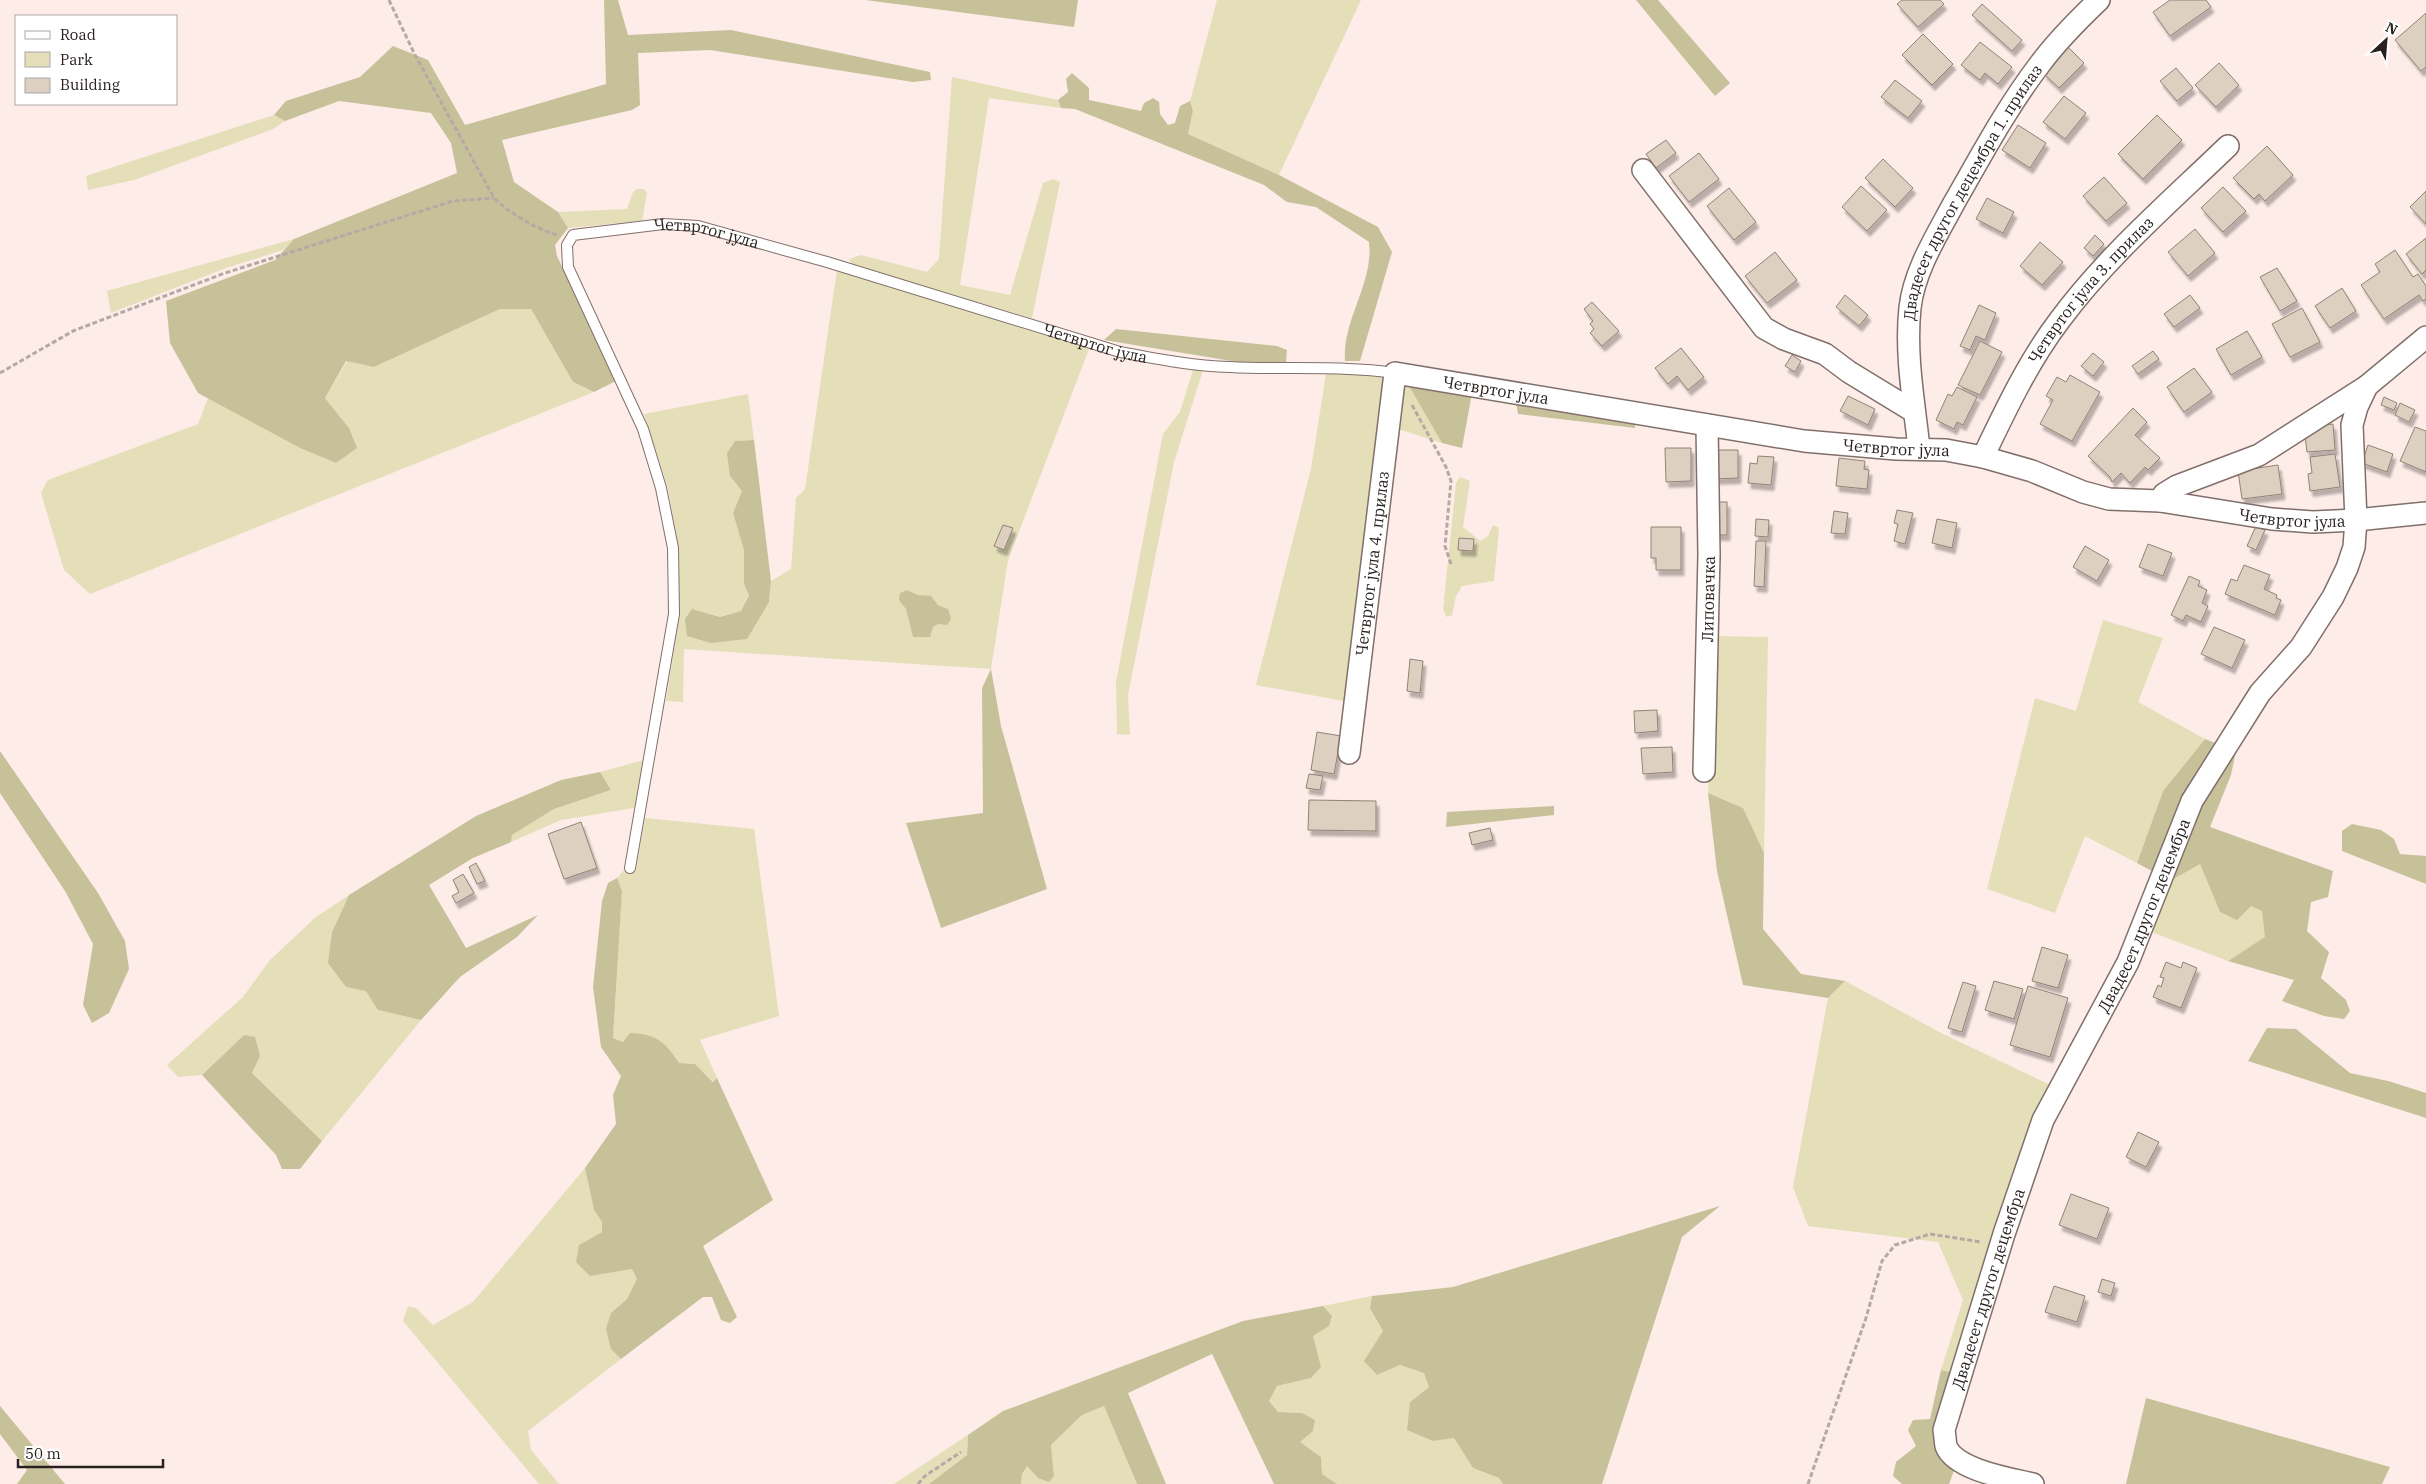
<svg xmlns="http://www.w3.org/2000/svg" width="2426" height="1484" font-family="'IBM Plex Serif',serif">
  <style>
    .green { fill: #e4dfb9; fill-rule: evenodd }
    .forest { fill: #c7c19a }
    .building { fill: #ddd0c1; stroke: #908376; filter: url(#shadow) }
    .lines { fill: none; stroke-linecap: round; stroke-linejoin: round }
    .service-casing { stroke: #816f6a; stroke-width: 12 }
    .minor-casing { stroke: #816f6a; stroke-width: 24 }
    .path { stroke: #b6a9a5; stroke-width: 3; stroke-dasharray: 5 2.5; stroke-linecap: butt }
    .service { stroke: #fff; stroke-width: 10 }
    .minor { stroke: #fff; stroke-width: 21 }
    .labels { text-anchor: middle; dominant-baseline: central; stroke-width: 5; stroke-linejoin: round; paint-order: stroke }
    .street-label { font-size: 16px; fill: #28211f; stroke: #fff }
  </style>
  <defs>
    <filter id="shadow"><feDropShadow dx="3" dy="5.5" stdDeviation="1" flood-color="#0004"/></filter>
  </defs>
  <rect width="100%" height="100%" fill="#fdece7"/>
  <g class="green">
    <path d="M1217,0h144l-82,175 -91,-41 5,-23 -3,-10z"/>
    <path d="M952,77l106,23 3,8 -72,-10 -29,187 50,10 33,-112 10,-4 7,3 -28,136 -180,-53 -3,-6 12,-4 66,17 12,-13z"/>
    <path d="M274,115l11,6 -12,8 -139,51 -46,10 -2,-14z"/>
    <path d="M637,189h7l3,4 -5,28 -74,7 -10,-16 69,-3 6,-17z"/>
    <path d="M294,239l-11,11 -57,18 -115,45 -4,-22z"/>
    <path d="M837,270l252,79 -81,211 -17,109 -307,-20 -1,53 -17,-1 13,-84v-67l-11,-62 -24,-74 104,-20 6,46 -19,1 -5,35 12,15 -9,22 11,37v34l5,10 -8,17 -21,6 -28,-8 -4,27 81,-34 2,-21 20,-12 5,-71 9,-9zM907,590l11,5 13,2 7,8 10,4 -10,15 -25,13 -7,-28z"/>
    <path d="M500,309h31l42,73 21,10 -504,202 -26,-24 -23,-77 7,-13 150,-56 10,-26 92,50 36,15 13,-35 -24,-30 22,-37 27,6z"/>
    <path d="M1193,370h10l-29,92 -46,233 2,40 -13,-1 -1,-52 47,-248 17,-22z"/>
    <path d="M1364,373l22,4 -37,325 -93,-17 55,-216 15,-95z"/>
    <path d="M1400,380l6,1 36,62 -47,-15z"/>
    <path d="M1460,477l10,4 -7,46 17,14 8,-5 5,-11 6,3 -5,53 -32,5 -6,10 -4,19 -5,2 -4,-7 13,-127z"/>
    <path d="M2103,620l60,18 -25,64 67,37 -42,52 -26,72 -52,-27 -30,77 -68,-24 48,-191 41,13z"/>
    <path d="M1713,636l55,1 -4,216 -22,-45 -34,-15z"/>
    <path d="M644,760l-10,48 -73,12 -50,22 1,-7 42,-26 57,-19 -11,-18z"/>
    <path d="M645,818l109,11 25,187 -79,24 17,38 -3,4 -19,-18 -16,-1 -66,-25 9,-147 -5,-13 6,-7h13z"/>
    <path d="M2200,863l20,49 31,-6 11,5 4,26 -38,24 -79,-30 21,-50z"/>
    <path d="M349,895l-17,37 14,55 20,3 12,20 43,10 -99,121 -70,-68 8,-17 -16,-21 -42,40 -24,2 -11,-12 76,-68 27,-37 46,-43z"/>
    <path d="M1845,981l96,52 126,60 -18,30 -91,251 -17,-4 22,-70 -25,-58 -130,-16 -15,-39 35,-189z"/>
    <path d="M585,1168l9,42 8,12v10l-23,13 34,27 19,-3 6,10 -11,20 -16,14v36l10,10 -93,72 3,19 28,34h-20l-136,-163 5,-15 8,2 17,17 40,-23z"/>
    <path d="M1372,1296l-2,14 13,21 -6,44 23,-10 25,8 4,14 -19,15 23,39 21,-3 19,30 26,10 4,6h-166l-15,-10 -1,-17 -21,-15 2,-29 -24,-1 -9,-11 8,-15 34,-8 2,-42 19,-20 -9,-10z"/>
    <path d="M1104,1406l33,78h-116l1,-10 5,-8 11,12 16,-3 -3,-30 31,-30z"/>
    <path d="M968,1435l-1,20 -38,29h-35z"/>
  </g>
  <g class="forest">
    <path d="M604,0h14l10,35 103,-5 199,42 1,8 -18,2 -203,-32 -72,3 2,52 -8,5 -130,30 12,42 44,30 10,16 -13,17 2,11 59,125 -22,11 -21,-10 -42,-73h-31l-126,58 -28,-6 -21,37 24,30 8,20 -21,15 -36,-15 -102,-55 -28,-50 -4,-42 109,-41 19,-21 163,-66 -6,-30 -20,-30 -92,-12 -54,20 -11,-6 12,-14 74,-24 33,-31 35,14 37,65 141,-41z"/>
    <path d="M865,0h213l-4,27z"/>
    <path d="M1636,0h22l72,83 -15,13z"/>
    <path d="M1072,73l17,15v12l52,11 3,-8 9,-5 6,4 1,12 8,11 7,-2 5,-17 10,-5 3,10 -5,23 91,41 99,52 14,25 -32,109h-15c-3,-41 29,-78 24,-119l-53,-35 -29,-5 -23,-17 -189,-76 -14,-1 -3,-8 10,-8 -2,-13z"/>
    <path d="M1116,329l161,17 10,4 -1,12h-48l-134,-22z"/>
    <path d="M1406,381l66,12 -10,55 -20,-5z"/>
    <path d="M1516,401l119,16v11l-117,-14z"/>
    <path d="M754,440l17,141 -2,21 -22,37 -36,4 -24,-7 -2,-17 7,-10 28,8 21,-6 8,-16 -5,-11v-34l-11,-37 9,-22 -12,-15 -3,-23 8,-12z"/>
    <path d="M907,590l11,5 13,1 7,9 10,4 3,10 -4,6 -9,-1 -5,3 -3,10h-17l-7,-28 -7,-9 1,-7z"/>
    <path d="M991,669l10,57 46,163 -106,39 -35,-105 77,-10 -1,-125z"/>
    <path d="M2205,739l31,12 -5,24 -21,52 123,44 -5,26 -17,5 -4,29 22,21 -8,26 25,22 4,11 -6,8 -20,-3 -42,-15 12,-21 -66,-19 37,-24 -3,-26 -11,-5 -14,14 -17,-8 -20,-48 -30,17 -33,-18 26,-72z"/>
    <path d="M0,751l98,142 27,48 4,28 -20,44 -17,10 -9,-18 10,-61 -28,-53 -65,-98z"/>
    <path d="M600,772l11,18 -57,19 -42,26 -1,7 -38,16 -44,27 37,63 72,-33 -21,22 -57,40 -39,43 -43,-10 -12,-19 -20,-4 -18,-24 4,-31 17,-37 127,-79 85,-36z"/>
    <path d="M1708,793l35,15 21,45 -1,76 38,45 44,7 -17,17 -85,-13 -26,-114z"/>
    <path d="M1554,806v9l-108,12 1,-15z"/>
    <path d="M2352,824l29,6 13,9 6,15 26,2v28l-84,-33v-20z"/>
    <path d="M617,878l5,13 -9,147 10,4 7,-9c27,1 35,9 49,30l16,1 18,18 4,-4 56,122 -70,46 34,71 -7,6 -9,-3 -9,-23h-9l-82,62 -10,-10 -5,-20 5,-16 16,-14 10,-20 -5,-10 -42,7 -14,-14 3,-17 23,-13v-10l-8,-12 -9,-42 31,-44 -3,-29 8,-19 -20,-29 -8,-60 9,-86 6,-18z"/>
    <path d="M2267,1028l29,1 54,44 38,8 38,12v25l-178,-57z"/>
    <path d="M244,1035l11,2 5,19 -8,17 70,68 -22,28h-18l-6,-14 -74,-80z"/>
    <path d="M1720,1206l-38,31 -80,247h-99l-4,-6 -26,-10 -19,-30 -21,3 -26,-11 3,-28 19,-15 -5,-14 -24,-8 -23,10 -13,-14 19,-30 -13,-22 2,-13 81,-9z"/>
    <path d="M1323,1306l9,10 -3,10 -16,10 8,31 -10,11 -34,8 -8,15 9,11 24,1 13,7 -2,11 -13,11 21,15 1,17 15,10h-63l-62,-130 -84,39 38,91h-29l-33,-78 -22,9 -31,30 3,31 -5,6 -11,-4 -11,-12 -5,8 -1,10h-92l38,-29 1,-20 35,-24 240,-90z"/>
    <path d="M1941,1370l17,4 -19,56 16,38 -6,16h-47l-9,-8 3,-14 20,-16 -8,-16 5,-10 17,-1z"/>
    <path d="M2146,1398l244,69 -8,17h-256z"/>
    <path d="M0,1406l65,78h-48l10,-14 -27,-36z"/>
  </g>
  <g class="building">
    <path d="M1902,0h38l4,4 -26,23 -21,-23z"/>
    <path d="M2170,0h36l5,7 -41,29 -17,-24z"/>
    <path d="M1982,4l40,36 -10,11 -40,-36z"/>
    <path d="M2426,13v54l-5,4 -26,-31z"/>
    <path d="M1923,34l30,30 -21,21 -30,-30z"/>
    <path d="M1980,42l32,25 -14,17 -13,-11 -5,7 -19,-15z"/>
    <path d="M2068,47l16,16 -25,25 -16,-15z"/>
    <path d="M2219,63l20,22 -23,22 -21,-22z"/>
    <path d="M2176,68l17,20 -16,13 -17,-20z"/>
    <path d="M1895,80l27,21 -14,17 -27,-21z"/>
    <path d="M2064,96l22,17 -21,26 -22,-17z"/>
    <path d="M2157,115l25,25 -39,39 -25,-25z"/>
    <path d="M2018,125l28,18 -16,25 -28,-18z"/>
    <path d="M1666,140l10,13 -20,15 -10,-14z"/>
    <path d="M2267,146l26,29 -28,26 -6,-7 -5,5 -21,-21z"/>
    <path d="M1699,153l20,26 -30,23 -20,-26z"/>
    <path d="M1883,159l30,29 -18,19 -30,-29z"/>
    <path d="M2104,177l23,26 -21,18 -23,-25z"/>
    <path d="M1861,186l26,24 -20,21 -25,-24z"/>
    <path d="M2223,187l23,24 -23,21 -22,-24z"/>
    <path d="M1729,188l27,34 -22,18 -27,-34z"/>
    <path d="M2426,191v33l-16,-17z"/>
    <path d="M1987,198l27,14 -11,21 -27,-14z"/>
    <path d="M2195,229l20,24 -27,23 -20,-24z"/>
    <path d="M2095,235l9,9 -11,12 -9,-8z"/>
    <path d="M2426,238v32l-4,4 -16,-20z"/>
    <path d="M2040,242l23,20 -21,23 -22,-19z"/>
    <path d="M2395,250l18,27 5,-3 8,12v13l-3,2 -4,-6 -35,24 -23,-34 19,-13 -5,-8z"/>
    <path d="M1775,252l22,28 -30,23 -22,-27z"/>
    <path d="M2277,268l20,33 -17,10 -20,-34z"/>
    <path d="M2342,288l14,23 -26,17 -15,-22z"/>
    <path d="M1845,295l23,20 -9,11 -23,-19z"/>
    <path d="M2190,295l10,13 -26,19 -10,-13z"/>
    <path d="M1592,302l27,29 -17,15 -12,-13 4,-4 -4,-5 3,-3 -9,-12z"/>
    <path d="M1979,305l17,8 -11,27 -9,-4 -6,14 -10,-4z"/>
    <path d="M2302,308l18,34 -30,15 -18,-33z"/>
    <path d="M2247,331l15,26 -31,18 -15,-26z"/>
    <path d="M1980,341l22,11 -22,43 -22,-10z"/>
    <path d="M1681,348l23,29 -16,13 -11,-14 -9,8 -13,-16z"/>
    <path d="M2153,351l6,8 -21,15 -6,-8z"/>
    <path d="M2093,353l11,9 -11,14 -12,-10z"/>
    <path d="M1792,355l9,6 -6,11 -10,-6z"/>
    <path d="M2194,368l18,24 -28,20 -17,-25z"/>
    <path d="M2070,375l30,17 -28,49 -32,-17 13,-24 -7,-4 11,-19 9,5z"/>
    <path d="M1957,387l20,10 -14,28 -6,-3 -3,7 -18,-9 12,-26 4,2z"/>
    <path d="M1848,396l27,13 -7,16 -28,-14z"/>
    <path d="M2384,397l13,6 -3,7 -13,-5z"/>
    <path d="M2400,403l15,7 -6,12 -14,-7z"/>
    <path d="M2133,408l14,14 -12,13 25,23 -12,12 -3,-3 -15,16 -9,-10 -9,9 -2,-5 -22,-21z"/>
    <path d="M2333,424l2,26 -28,2 -2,-16 9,-10z"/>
    <path d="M2415,427l11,4v41l-26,-11z"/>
    <path d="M2368,445l25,9 -6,18 -25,-9z"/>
    <path d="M1665,448h26v33l-25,1z"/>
    <path d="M1714,450h24v28l-23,1z"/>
    <path d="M2335,454l5,33 -30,4 -2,-17 4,-1 -2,-16z"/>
    <path d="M1758,456l16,1 -3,28 -23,-2 2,-20 7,1z"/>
    <path d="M1839,458l26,3 -1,8 5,1 -2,19 -31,-3z"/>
    <path d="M2278,465l4,29 -40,5 -4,-28z"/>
    <rect x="1716" y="502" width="11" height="33"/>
    <path d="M1897,510l16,3 -8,31 -11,-3 4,-17 -4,-1z"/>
    <path d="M1834,511l14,2 -3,21 -14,-1z"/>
    <path d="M1756,519l13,1 -1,17 -13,-1z"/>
    <path d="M1937,519l20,4 -5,25 -20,-5z"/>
    <path d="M1003,525l10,3 -9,22 -10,-4z"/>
    <path d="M2256,526l9,4 -9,20 -9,-4z"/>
    <path d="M1651,527h30v43h-25v-12h-5z"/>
    <path d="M1459,538l15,1 -1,12 -15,-1z"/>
    <path d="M1756,541h10l-2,46 -10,-1z"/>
    <path d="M2148,544l24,9 -9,23 -24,-9z"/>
    <path d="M2085,546l24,14 -12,21 -24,-14z"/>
    <path d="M2244,565l26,10 -6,14 13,6 -1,3 5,2 -6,15 -50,-21 6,-15 6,2z"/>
    <path d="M2189,576l11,5 -2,5 9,4 -5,13 6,3 -7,16 -15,-7 -3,6 -12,-6z"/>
    <path d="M2214,627l31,13 -13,28 -31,-14z"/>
    <path d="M1410,659l13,2 -3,32 -13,-2z"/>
    <path d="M1657,710l1,21 -23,2 -1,-22z"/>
    <path d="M1317,732l24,4 -7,38 -23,-4z"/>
    <path d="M1672,747l1,25 -30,2 -2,-26z"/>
    <path d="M1309,774l14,2 -3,14 -14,-2z"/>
    <path d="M1309,800l67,1v30l-68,-1z"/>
    <path d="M581,822l16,46 -33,11 -16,-45z"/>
    <path d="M1490,828l3,12 -21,5 -3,-12z"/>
    <path d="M476,863l9,18 -8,3 -8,-17z"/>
    <path d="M463,874l11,19 -18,10 -4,-7 7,-4 -6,-12z"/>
    <path d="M2042,947l26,8 -10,33 -26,-7z"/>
    <path d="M2166,962l15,6 2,-6 14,6 -16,40 -28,-11 5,-12 3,2 3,-9 -4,-1z"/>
    <path d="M1994,981l29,8 -9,30 -29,-9z"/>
    <path d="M1963,982l13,4 -14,46 -14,-4z"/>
    <path d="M2028,986l40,12 -18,59 -40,-12z"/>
    <path d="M2138,1132l21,10 -13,25 -20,-10z"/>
    <path d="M2071,1194l38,14 -12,31 -38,-14z"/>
    <path d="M2102,1279l13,4 -4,13 -13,-4z"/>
    <path d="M2054,1286l31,10 -8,26 -32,-10z"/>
  </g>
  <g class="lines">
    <defs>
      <g id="service">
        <path id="s1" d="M630,868l44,-254 -1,-66 -12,-60 -18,-59 -75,-162 -1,-22 6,-10 90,-11 35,2 129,36 293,90c37,7 73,14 110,15 55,3 110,-2 165,6"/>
      </g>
      <g id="minor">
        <path d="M1643,170l121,158 20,11 41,15 24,18 64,39"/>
        <path id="s2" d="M1919,448c-5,-46 -14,-94 -9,-140 4,-37 27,-73 44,-105 27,-47 53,-96 86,-139 17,-23 38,-44 59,-64"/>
        <path id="s3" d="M1983,457c22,-46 45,-95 76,-136 48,-65 111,-119 169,-175"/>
        <path d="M2160,501l4,-7 13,-8 82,-31 108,-69"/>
        <path id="s4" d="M1349,753l46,-380 409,68 92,8 50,1 37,7 49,14 51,21 26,7 51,2 112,18 41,3 43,-2 70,-7"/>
        <path id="s5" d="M1704,771l5,-216 -2,-130"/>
        <path id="s6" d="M2033,1484c-22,-5 -78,-14 -87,-38 -1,-5 -1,-11 -2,-16l60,-196 39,-114 85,-158 64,-161 68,-108 41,-46 32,-50 14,-29 7,-21 2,-27 -4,-95 5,-18 10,-21 59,-49"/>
      </g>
    </defs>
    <use href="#service" class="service-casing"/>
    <use href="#minor" class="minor-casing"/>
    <g class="path">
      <path d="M389,0l25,53 80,145c14,14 45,33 64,37"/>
      <path d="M0,373l73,-42 152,-58 228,-72 41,-3"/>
      <path d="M1412,405l34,62 5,14 -6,65 6,18"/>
      <path d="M918,1484l7,-8 36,-24"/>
      <path d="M1808,1484l58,-166 16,-57 13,-16 35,-11 51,8"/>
    </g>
    <use href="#service" class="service"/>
    <use href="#minor" class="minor"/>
  </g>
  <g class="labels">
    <g class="street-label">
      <text stroke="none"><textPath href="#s2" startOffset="272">Двадесет другог децембра 1. прилаз</textPath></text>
      <text stroke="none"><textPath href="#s1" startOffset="794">Четвртог јула</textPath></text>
      <text stroke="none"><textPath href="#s3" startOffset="200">Четвртог јула 3. прилаз</textPath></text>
      <text stroke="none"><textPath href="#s1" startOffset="1199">Четвртог јула</textPath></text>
      <text stroke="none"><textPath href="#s4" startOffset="485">Четвртог јула</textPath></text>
      <text stroke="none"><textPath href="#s4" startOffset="890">Четвртог јула</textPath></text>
      <text stroke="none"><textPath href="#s4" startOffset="1295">Четвртог јула</textPath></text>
      <text stroke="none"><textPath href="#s4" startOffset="191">Четвртог јула 4. прилаз</textPath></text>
      <text stroke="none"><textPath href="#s5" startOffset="172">Липовачка</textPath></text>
      <text stroke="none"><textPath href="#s6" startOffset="668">Двадесет другог децембра</textPath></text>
      <text stroke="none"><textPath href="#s6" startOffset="262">Двадесет другог децембра</textPath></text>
    </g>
  </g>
  <rect x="15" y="15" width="162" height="90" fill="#ffffff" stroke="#a9a6a5"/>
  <rect x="25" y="31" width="25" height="8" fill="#ffffff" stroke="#a9a6a5"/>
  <text x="60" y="40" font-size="15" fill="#28211f">Road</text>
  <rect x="25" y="52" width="25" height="15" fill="#e4dfb9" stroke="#a9a6a5"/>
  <text x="60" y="65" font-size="15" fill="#28211f">Park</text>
  <rect x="25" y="78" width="25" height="15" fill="#ddd0c1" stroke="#a9a6a5"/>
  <text x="60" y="90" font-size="15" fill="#28211f">Building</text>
  <g transform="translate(2386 40) rotate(26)" stroke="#ffffff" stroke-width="4" paint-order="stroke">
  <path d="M0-4L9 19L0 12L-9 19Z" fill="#28211f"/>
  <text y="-8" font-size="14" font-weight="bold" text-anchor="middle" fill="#28211f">N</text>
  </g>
  <path d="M18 1459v8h145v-8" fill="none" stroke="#28211f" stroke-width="2.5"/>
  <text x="25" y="1459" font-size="15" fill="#28211f" stroke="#ffffff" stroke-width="4" paint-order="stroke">50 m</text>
</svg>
